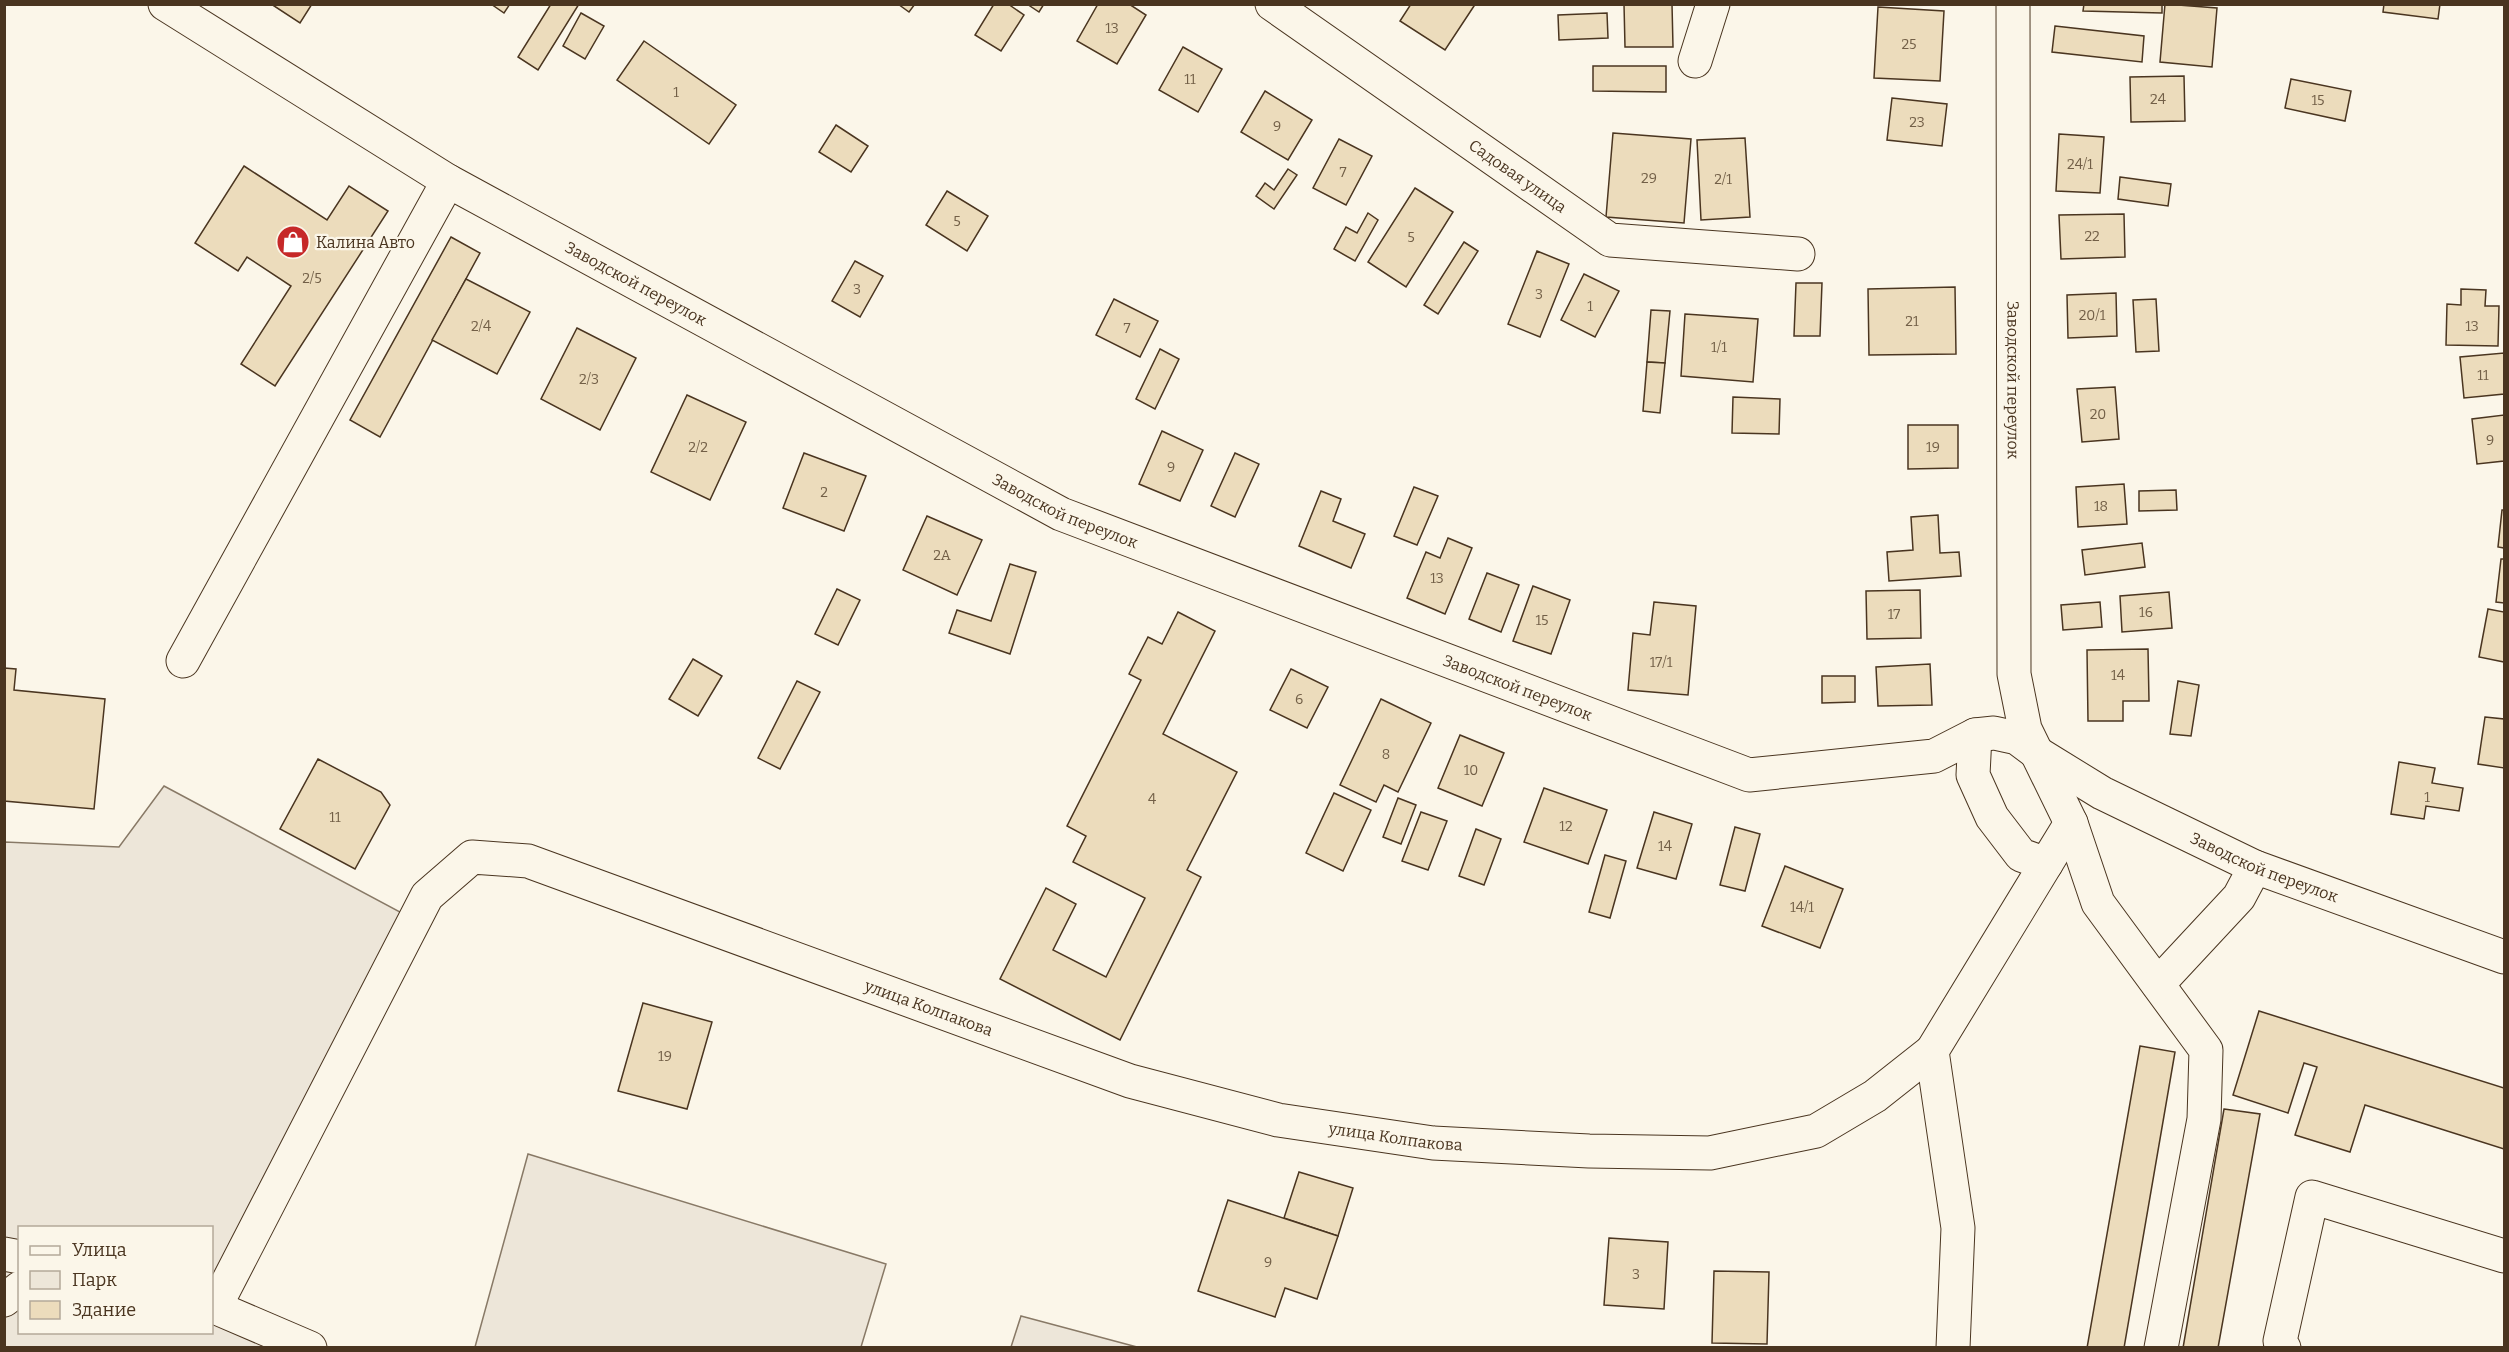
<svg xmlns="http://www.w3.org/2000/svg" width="2509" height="1352" font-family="Bitter,serif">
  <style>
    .green { fill: #ede6d9; stroke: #887966; stroke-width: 1.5; fill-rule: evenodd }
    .building { fill: #ecdcbc; stroke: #4a3520; stroke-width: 1.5 }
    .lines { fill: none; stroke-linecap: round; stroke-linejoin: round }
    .minor-casing { stroke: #4a3520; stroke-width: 35 }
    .minor { stroke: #fbf6e9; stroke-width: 33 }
    .labels { text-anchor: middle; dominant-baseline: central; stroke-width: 4.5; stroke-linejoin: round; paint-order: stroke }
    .number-label { font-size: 14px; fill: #725f47 }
    .street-label { font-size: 16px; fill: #4a3520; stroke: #fbf6e9 }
    .poi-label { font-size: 16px; fill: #4a3520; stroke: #fbf6e9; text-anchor: start }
  </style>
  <rect width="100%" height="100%" fill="#fbf6e9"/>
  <g class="green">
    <path d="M164,786l251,134 -200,386 95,41 -305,1v-506l114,5zM20,1228h192v104h-192z"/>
    <path d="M528,1154l358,110 -25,83h-386z"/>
    <path d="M1021,1316l116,31h-126z"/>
  </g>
  <g class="building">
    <path d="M271,4h41l-12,19z"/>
    <path d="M491,4h19l-6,9z"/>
    <path d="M551,4h28l-41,66 -20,-13z"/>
    <path d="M898,4h17l-6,8z"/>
    <path d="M994,4h14l16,11 -23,36 -26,-16z"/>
    <path d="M1027,4h17l-5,8z"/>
    <path d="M1098,4h31l17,11 -29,49 -40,-23z"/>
    <path d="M1411,4h61l2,2 -29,44 -45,-29z"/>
    <path d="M1624,4h48l1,43h-48z"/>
    <path d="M2084,4h78v9l-79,-2z"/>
    <path d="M2165,4l52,4 -5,59 -52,-5z"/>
    <path d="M2384,4h56l-2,15 -55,-7z"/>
    <path d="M1878,7l66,4 -4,70 -66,-3z"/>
    <path d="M581,13l23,13 -19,33 -22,-13z"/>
    <path d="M1607,13l1,25 -49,2 -1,-25z"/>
    <path d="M2055,26l89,10 -2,26 -90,-10z"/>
    <path d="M644,41l92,64 -27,39 -92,-64z"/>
    <path d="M1183,47l39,22 -24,43 -39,-22z"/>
    <path d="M1593,66h73v26l-73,-1z"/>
    <path d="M2184,76l1,45 -54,1 -1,-45z"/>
    <path d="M2291,79l60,12 -6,30 -60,-13z"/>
    <path d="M1265,91l47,29 -24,40 -47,-28z"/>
    <path d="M1892,98l55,6 -5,42 -55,-6z"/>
    <path d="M836,125l32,21 -17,26 -32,-20z"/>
    <path d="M1613,133l78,6 -7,84 -78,-6z"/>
    <path d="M2059,134l45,3 -4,56 -44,-2z"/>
    <path d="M1745,138l5,79 -49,3 -4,-80z"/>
    <path d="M1339,139l33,17 -26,49 -33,-17z"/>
    <path d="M244,166l83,54 22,-34 39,25 -113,175 -34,-22 50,-78 -44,-29 -9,14 -43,-28z"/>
    <path d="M1288,169l9,6 -23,34 -18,-13 9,-13 9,7z"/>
    <path d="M2120,177l51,7 -3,22 -50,-7z"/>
    <path d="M1415,188l38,24 -47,75 -38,-25z"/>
    <path d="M947,191l41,25 -21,35 -41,-26z"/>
    <path d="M1368,213l10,7 -23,41 -21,-12 12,-22 11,6z"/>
    <path d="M2124,214l1,43 -64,2 -2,-44z"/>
    <path d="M451,237l29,16 -100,184 -30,-17z"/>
    <path d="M1464,242l14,9 -40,63 -14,-9z"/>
    <path d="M1537,251l32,13 -29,73 -32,-13z"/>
    <path d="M855,261l28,15 -23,41 -28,-16z"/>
    <path d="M1584,274l35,17 -24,46 -34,-17z"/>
    <path d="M466,279l64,33 -33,62 -65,-34z"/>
    <path d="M1796,283h26l-2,53h-26z"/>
    <path d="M1955,287l1,67 -87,1 -1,-66z"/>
    <path d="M2461,289l25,1 -1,16h14l-1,40 -52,-1 1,-41 14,1z"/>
    <path d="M2116,293l1,43 -49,2 -1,-43z"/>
    <path d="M1114,299l44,22 -18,36 -44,-22z"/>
    <path d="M2156,299l3,52 -23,1 -3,-52z"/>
    <path d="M1651,310l19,1 -5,52 -18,-1z"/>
    <path d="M1685,314l73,5 -5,63 -72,-6z"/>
    <path d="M577,328l59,30 -36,72 -59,-31z"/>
    <path d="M1160,349l19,10 -24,50 -19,-10z"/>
    <path d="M2504,353v41l-40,4 -4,-41z"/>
    <path d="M1647,362l18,1 -5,50 -17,-2z"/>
    <path d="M2115,387l4,52 -37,3 -5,-53z"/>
    <path d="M687,395l59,27 -36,78 -59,-28z"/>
    <path d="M1733,397l47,2 -1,35 -47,-1z"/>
    <path d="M2504,415v46l-27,3 -5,-45z"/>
    <path d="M1908,425h50v43l-50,1z"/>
    <path d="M1162,431l41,19 -23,51 -41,-17z"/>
    <path d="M804,453l62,23 -22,55 -61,-23z"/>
    <path d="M1235,453l24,11 -24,53 -24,-11z"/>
    <path d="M2124,484l3,40 -49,3 -2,-40z"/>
    <path d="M1414,487l24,9 -21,49 -23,-9z"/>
    <path d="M2176,490l1,20 -38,1v-20z"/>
    <path d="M1321,491l20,8 -8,22 32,13 -14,34 -52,-22z"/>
    <path d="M2502,510h2v38l-6,-1z"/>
    <path d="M1938,515l2,38 19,-1 2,24 -72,5 -2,-29 26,-2 -2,-33z"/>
    <path d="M927,516l55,24 -25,55 -54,-25z"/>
    <path d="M1448,538l24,10 -27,66 -38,-16 19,-46 14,6z"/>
    <path d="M2142,543l3,24 -60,8 -3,-25z"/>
    <path d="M2501,559h3v44l-8,-1z"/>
    <path d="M1010,564l26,8 -26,82 -61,-21 8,-23 34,11z"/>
    <path d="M1487,573l32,12 -18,47 -32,-13z"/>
    <path d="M1533,586l37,14 -19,54 -38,-13z"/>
    <path d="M837,589l23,11 -22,45 -23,-11z"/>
    <path d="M1920,590l1,48 -54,1 -1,-48z"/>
    <path d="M2169,592l3,36 -50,4 -2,-36z"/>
    <path d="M1654,602l42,4 -8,89 -60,-5 5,-57 17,2z"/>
    <path d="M2100,602l2,25 -39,3 -2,-25z"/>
    <path d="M2488,609l16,3v50l-25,-5z"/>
    <path d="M1178,612l37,19 -52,103 74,38 -50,98 14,7 -81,163 -120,-61 46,-91 30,16 -23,46 53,27 39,-79 -72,-36 13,-26 -19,-10 74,-146 -12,-6 19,-37 14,7z"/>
    <path d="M2148,649l1,52h-26v20h-35l-1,-71z"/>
    <path d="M693,659l29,17 -24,40 -29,-17z"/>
    <path d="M1930,664l2,41 -54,1 -2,-39z"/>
    <path d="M4,668l12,1 -2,21 91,9 -11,110 -90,-8z"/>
    <path d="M1291,669l37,18 -21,41 -37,-18z"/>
    <path d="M1822,676h33v26l-33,1z"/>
    <path d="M797,681l23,11 -40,77 -22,-11z"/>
    <path d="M2178,681l21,4 -8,51 -21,-2z"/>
    <path d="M1381,699l50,24 -33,69 -14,-7 -8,17 -36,-17z"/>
    <path d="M2485,717l19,2v49l-26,-4z"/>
    <path d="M1460,735l44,18 -22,53 -44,-18z"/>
    <path d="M318,759l63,33 9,13 -35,64 -75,-40z"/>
    <path d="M2399,762l36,6 -3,15 31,5 -4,23 -33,-5 -2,13 -33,-5z"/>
    <path d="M1544,788l63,22 -19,54 -64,-22z"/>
    <path d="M1334,793l37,17 -28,61 -37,-18z"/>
    <path d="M1398,798l18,7 -15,39 -18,-7z"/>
    <path d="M1421,812l26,9 -19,49 -26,-9z"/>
    <path d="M1654,812l38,12 -16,55 -39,-11z"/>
    <path d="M1735,827l25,7 -15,57 -25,-6z"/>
    <path d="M1476,829l25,10 -17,46 -25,-9z"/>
    <path d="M1605,855l21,6 -16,57 -21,-6z"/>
    <path d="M1785,866l58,23 -23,59 -58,-22z"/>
    <path d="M643,1003l69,19 -25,87 -69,-18z"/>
    <path d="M2259,1011l245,77v61l-139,-44 -15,47 -55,-17 22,-68 -13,-4 -16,50 -55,-18z"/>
    <path d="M2140,1046l35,6 -51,296h-37z"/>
    <path d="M2224,1109l36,5 -42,234h-35z"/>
    <path d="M1299,1172l54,16 -15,48 -54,-18z"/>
    <path d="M1228,1200l110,36 -21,63 -32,-11 -10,29 -77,-26z"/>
    <path d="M1609,1238l59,4 -4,67 -60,-4z"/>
    <path d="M1714,1271l55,1 -2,72 -55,-1z"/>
  </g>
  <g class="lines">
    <defs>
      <g id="minor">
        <path id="s1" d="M165,4l283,177 613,333 688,261 185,-19 41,-21 19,-2 23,5 20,15 65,40 153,74 249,90"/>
        <path id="s2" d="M1272,4l338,236 188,14"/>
        <path id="s3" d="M2013,4l1,670 11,55 46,94 27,80 108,147 -2,69 -43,229"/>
        <path d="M1695,61l18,-57"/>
        <path d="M183,661l265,-480"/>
        <path d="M1975,735l-2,40 19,42 29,38 25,9"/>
        <path d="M2158,984l81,-87 16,-30"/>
        <path d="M4,1254l16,3"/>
        <path d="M4,1300l16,-12"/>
        <path d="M212,1306l98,42"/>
        <path id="s4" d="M215,1307l212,-411 45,-39 56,4 602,220 148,39 155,23 156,8 121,2 106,-22 59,-35 57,-45"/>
        <path d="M1953,1348l5,-120 -26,-177 139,-228"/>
        <path d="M2284,1348l-4,-7 32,-144 192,59"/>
      </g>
    </defs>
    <use href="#minor" class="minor-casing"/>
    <use href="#minor" class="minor"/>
  </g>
  <defs>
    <symbol id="shop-disc" viewBox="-11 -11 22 22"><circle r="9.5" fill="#c62828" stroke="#fbf6e9"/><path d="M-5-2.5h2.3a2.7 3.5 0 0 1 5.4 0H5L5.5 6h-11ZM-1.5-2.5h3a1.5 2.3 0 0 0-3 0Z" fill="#fff"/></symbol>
  </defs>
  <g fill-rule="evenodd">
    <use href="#shop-disc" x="274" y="223" width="38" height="38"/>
  </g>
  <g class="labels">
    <g class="number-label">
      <text x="1112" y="28">13</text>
      <text x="1909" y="44">25</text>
      <text x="1190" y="79">11</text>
      <text x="676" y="92">1</text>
      <text x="2158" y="99">24</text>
      <text x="2318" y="100">15</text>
      <text x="1917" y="122">23</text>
      <text x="1277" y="126">9</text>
      <text x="2080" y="164">24/1</text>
      <text x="1343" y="172">7</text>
      <text x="1649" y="178">29</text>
      <text x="1723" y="179">2/1</text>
      <text x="957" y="221">5</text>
      <text x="2092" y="236">22</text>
      <text x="1411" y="237">5</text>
      <text x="312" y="278">2/5</text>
      <text x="857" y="289">3</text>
      <text x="1539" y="294">3</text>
      <text x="1590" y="306">1</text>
      <text x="2092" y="315">20/1</text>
      <text x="1912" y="321">21</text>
      <text x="481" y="326">2/4</text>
      <text x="2472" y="326">13</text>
      <text x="1127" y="328">7</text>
      <text x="1719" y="347">1/1</text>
      <text x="2483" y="375">11</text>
      <text x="589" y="379">2/3</text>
      <text x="2098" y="414">20</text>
      <text x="2490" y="440">9</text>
      <text x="698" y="447">2/2</text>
      <text x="1933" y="447">19</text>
      <text x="1171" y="467">9</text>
      <text x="824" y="492">2</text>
      <text x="2101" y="506">18</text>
      <text x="942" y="555">2А</text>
      <text x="1437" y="578">13</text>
      <text x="2146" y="612">16</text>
      <text x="1894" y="614">17</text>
      <text x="1542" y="620">15</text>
      <text x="1661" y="662">17/1</text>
      <text x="2118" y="675">14</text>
      <text x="1299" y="699">6</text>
      <text x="1386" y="754">8</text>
      <text x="1471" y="770">10</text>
      <text x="2427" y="797">1</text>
      <text x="1152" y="799">4</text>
      <text x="335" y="817">11</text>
      <text x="1566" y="826">12</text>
      <text x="1665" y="846">14</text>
      <text x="1802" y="907">14/1</text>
      <text x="665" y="1056">19</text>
      <text x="1268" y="1262">9</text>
      <text x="1636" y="1274">3</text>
    </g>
    <g class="street-label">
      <text stroke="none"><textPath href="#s2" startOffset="300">Садовая улица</textPath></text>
      <text stroke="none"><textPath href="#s1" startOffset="548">Заводской переулок</textPath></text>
      <text stroke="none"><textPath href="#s3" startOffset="376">Заводской переулок</textPath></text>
      <text stroke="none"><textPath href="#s1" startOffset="1034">Заводской переулок</textPath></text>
      <text stroke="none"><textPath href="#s1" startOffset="1520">Заводской переулок</textPath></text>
      <text stroke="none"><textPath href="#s1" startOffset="2322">Заводской переулок</textPath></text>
      <text stroke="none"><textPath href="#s4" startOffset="1005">улица Колпакова</textPath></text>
      <text stroke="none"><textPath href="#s4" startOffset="1491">улица Колпакова</textPath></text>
    </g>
    <g class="poi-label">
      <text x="316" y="242">Калина Авто</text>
    </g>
  </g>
  <rect width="2509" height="1352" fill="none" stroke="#4a3520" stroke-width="12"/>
  <rect x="18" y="1226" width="195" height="108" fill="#fbf6e9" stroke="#b4a999" stroke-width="1.5"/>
  <rect x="30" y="1246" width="30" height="9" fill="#fbf6e9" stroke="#b4a999" stroke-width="1.5"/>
  <text x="72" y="1256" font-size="18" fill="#4a3520">Улица</text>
  <rect x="30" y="1271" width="30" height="18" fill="#ede6d9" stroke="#b4a999" stroke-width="1.5"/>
  <text x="72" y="1286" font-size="18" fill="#4a3520">Парк</text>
  <rect x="30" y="1301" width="30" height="18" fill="#ecdcbc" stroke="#b4a999" stroke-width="1.5"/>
  <text x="72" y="1316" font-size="18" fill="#4a3520">Здание</text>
</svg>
